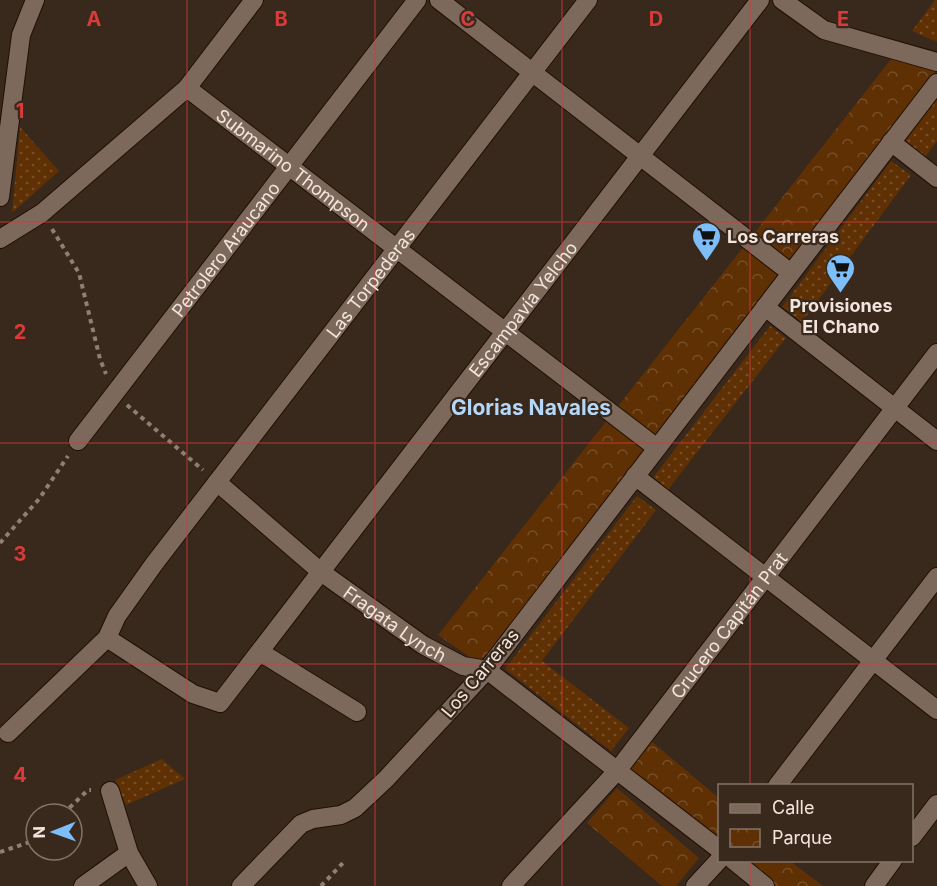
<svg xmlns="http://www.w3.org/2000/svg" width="937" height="886" font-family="Inter,sans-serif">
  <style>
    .grass { fill: url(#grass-dots) }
    .park { fill: url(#park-crowns) }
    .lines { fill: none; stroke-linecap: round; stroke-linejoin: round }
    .street-casing { stroke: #201005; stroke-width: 20 }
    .secondary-casing { stroke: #201005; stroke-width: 20 }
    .path { stroke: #8d7f75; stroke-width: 4; stroke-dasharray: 4.5 4.5; stroke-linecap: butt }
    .street { stroke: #7d695b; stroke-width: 18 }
    .secondary { stroke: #7d695b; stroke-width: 18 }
    .grid { fill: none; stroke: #d93b3a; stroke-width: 1.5; stroke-opacity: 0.55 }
    .labels { text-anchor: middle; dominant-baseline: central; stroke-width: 4.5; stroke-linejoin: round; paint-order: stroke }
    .street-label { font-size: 18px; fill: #f1e5dd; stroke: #39281c }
    .poi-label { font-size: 18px; font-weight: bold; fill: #f1e5dd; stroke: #39281c; text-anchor: start }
    .quarter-label { font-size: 21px; font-weight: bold; fill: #b5d8fa; stroke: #39281c }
    .grid-label { font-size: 20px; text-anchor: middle; font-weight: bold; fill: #d93b3a; stroke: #39281c; stroke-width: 4.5; stroke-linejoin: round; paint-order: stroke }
  </style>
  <defs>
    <pattern id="grass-dots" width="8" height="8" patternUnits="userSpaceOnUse" patternTransform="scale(1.5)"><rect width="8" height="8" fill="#5e3004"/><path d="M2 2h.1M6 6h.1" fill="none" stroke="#764e28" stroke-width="1.8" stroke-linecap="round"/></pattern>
    <pattern id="park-crowns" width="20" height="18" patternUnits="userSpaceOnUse" patternTransform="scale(1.5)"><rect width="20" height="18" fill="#5e3004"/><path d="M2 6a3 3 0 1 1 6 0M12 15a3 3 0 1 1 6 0" fill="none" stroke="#764e28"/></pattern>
  </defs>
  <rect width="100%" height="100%" fill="#39281c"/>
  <g class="grass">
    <path d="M935,0h2v42l-25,-11z"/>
    <path d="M937,97v44l-17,23 -22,-17z"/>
    <path d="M20,127l39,44 -47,42z"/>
    <path d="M891,161l20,14 -109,147 -20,-15z"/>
    <path d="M770,326l16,12 -119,153 -15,-12z"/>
    <path d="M637,496l19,14 -114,151 87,67 -18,23 -106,-82z"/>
    <path d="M162,759l23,20 -59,26 -11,-25z"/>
  </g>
  <g class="park">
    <path d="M892,58l44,13 -160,206 -286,375 -13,10 -39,-27z"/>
    <path d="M651,741l68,57v39l-4,6 -88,-72z"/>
    <path d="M617,788l82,70 -23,28h-14l-75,-63z"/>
    <path d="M738,861h52l33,25h-51z"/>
  </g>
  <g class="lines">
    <defs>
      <g id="street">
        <path d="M439,0l352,273"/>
        <path d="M782,0l42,30 113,32"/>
        <path id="s1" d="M187,88l470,360"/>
        <path d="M891,142l46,36"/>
        <path d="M0,197l21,-162 14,-35"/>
        <path d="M0,239l42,-26 145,-125 67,-88"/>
        <path d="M765,307l172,134"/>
        <path id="s2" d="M78,441l339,-441"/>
        <path d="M635,476l302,234"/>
        <path id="s3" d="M217,482l104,90 102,73 40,21 24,4"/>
        <path id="s4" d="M107,638l86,56 27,9 540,-703"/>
        <path d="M260,652l97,60"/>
        <path id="s5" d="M8,733l99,-95 10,-22 37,-52 434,-564"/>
        <path d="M777,786l160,-209"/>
        <path d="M110,791l19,62 19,33"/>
        <path d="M912,837l25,-33"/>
        <path d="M83,886l46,-33"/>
        <path d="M241,886l60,-62 12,-5 28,-4 14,-7 31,-29 101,-109"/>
        <path id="s6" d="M511,886l106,-115 320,-418"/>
        <path d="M695,886l25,-27"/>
        <path d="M874,886l19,-26"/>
      </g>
      <g id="secondary">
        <path d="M720,850l-233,-180 450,-587"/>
        <path d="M733,860l32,26"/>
      </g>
    </defs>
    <use href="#street" class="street-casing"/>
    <use href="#secondary" class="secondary-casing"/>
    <g class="path">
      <path d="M52,229l27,44 21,86 6,15"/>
      <path d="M127,405l76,65"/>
      <path d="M0,543l39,-44 29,-43"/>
      <path d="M63,814l25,-24h3"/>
      <path d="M0,852l36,-12"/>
      <path d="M321,886l22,-23"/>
    </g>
    <use href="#street" class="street"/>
    <use href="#secondary" class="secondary"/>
  </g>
  <path class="grid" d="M187,0v886M375,0v886M562,0v886M750,0v786M0,222h937M0,443h937M0,664h937M750,860v26"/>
  <defs>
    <symbol id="supermarket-pin" viewBox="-11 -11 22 30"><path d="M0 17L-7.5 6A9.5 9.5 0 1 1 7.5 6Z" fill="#7dbef9" stroke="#39281c"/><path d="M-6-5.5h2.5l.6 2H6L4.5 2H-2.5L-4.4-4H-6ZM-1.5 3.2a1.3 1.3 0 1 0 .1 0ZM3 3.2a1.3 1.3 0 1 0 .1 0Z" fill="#111"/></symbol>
  </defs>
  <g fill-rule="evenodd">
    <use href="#supermarket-pin" x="690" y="220" width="33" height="45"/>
    <use href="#supermarket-pin" x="824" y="252" width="33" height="45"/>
  </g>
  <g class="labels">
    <g class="street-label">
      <text stroke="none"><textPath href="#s1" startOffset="134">Submarino Thompson</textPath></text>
      <text stroke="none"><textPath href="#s2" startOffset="242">Petrolero Araucano</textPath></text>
      <text stroke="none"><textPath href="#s5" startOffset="580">Las Torpederas</textPath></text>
      <text stroke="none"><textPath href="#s4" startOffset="628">Escampavía Yelcho</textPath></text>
      <text stroke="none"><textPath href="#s3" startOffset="228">Fragata Lynch</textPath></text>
      <text stroke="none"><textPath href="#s6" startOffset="340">Crucero Capitán Prat</textPath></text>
      <text transform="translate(480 673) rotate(-50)">Los Carreras</text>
    </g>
    <g class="poi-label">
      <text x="727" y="236">Los Carreras</text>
      <text x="841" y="305" text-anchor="middle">Provisiones<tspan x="841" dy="21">El Chano</tspan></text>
    </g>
    <g class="quarter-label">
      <text x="531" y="407">Glorias Navales</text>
    </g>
  </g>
  <g class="grid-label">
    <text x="94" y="26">A</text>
    <text x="281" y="26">B</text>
    <text x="468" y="26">C</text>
    <text x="656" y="26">D</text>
    <text x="843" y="26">E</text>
    <text x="20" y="118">1</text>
    <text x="20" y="339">2</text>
    <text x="20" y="561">3</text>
    <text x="20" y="782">4</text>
  </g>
  <rect x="718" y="784" width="195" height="78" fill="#39281c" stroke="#837469" stroke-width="1.5"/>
  <rect x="730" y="804" width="30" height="9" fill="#7d695b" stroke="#837469" stroke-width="1.5"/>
  <text x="772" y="814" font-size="18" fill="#f1e5dd">Calle</text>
  <rect x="730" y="829" width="30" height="18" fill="url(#park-crowns)" stroke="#837469" stroke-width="1.5"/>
  <text x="772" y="844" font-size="18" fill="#f1e5dd">Parque</text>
  <g transform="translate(54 832) rotate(269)"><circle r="28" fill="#39281c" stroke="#837469" stroke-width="1.5"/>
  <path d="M0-4.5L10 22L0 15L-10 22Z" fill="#7dbef9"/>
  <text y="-9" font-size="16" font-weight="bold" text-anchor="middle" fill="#f1e5dd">N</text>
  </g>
</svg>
